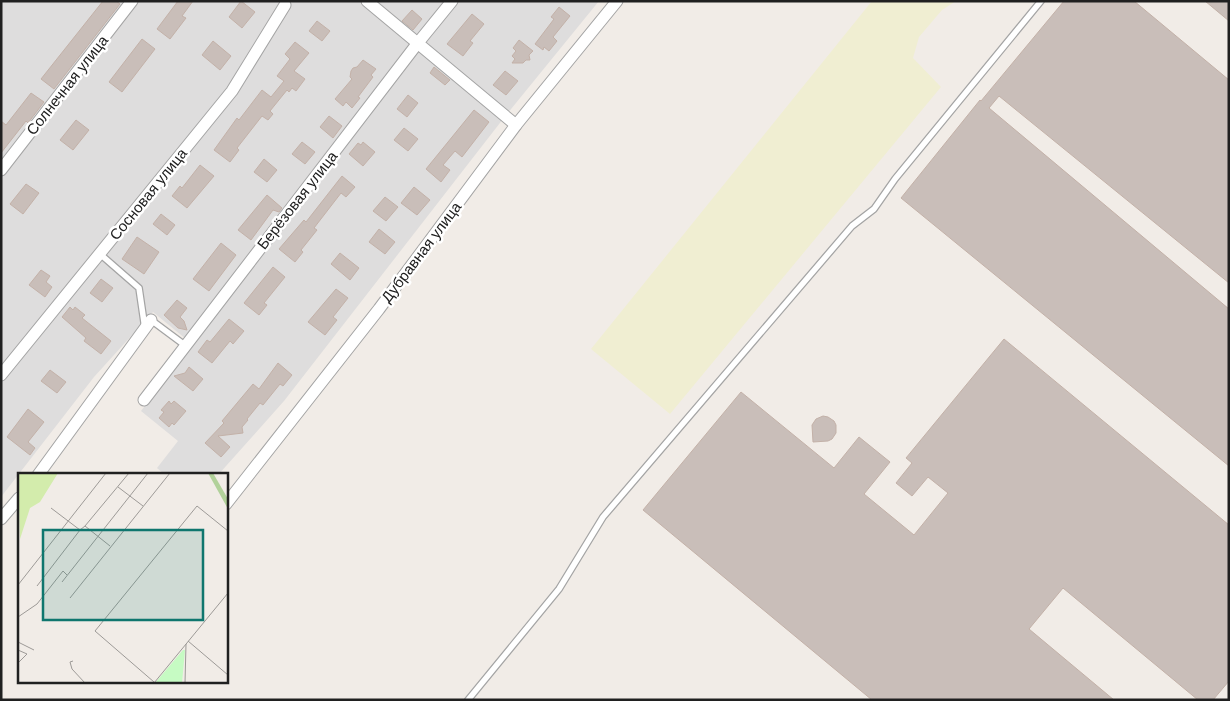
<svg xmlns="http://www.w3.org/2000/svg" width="1230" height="701" font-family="Helvetica,sans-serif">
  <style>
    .residential { fill: #dedddd }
    .farmland { fill: #f0eed2 }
    .building { fill: #c9beb9; stroke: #c3b1a8 }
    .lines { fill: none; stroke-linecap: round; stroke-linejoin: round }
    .service-casing { stroke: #a4a4a4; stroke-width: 8 }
    .minor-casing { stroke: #a4a4a4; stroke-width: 13 }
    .service { stroke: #fff; stroke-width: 5.5 }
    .minor { stroke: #fff; stroke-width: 11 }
    .labels { text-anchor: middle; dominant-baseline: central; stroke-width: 5; stroke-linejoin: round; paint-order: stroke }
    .street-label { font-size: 15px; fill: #202020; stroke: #fff }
    .inset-road { fill: none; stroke: #9d9a97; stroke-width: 1 }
    .view { fill: #0f766e; fill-opacity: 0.15; stroke: #0f766e; stroke-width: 2.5 }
    .inset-edge { fill: none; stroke: #202020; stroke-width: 2.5 }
  </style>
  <rect width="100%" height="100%" fill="#f1ece7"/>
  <path class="residential" d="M1,1h598l-96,118 -219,282 -66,74h-53l-8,-7 21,-27 -37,-30 51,-67 -39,-32 -59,65 -93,120z"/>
  <path class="farmland" d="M872,1h84l-14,9 -23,27 -6,21 28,29 -271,327 -79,-65z"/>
  <g class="building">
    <path d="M103,1h13l4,3 -66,85 -13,-10z"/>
    <path d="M178,1h15l-11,15 4,2 -16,21 -13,-10z"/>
    <path d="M241,1l14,11 -13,16 -13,-11z"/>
    <path d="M1064,1h70l95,79v203l-230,-187 -10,12 240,201v157l-328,-268 79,-98 1,1z"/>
    <path d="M1205,1h24v20z"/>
    <path d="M559,7l11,9 -17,21 4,4 -8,10 -5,-4 -1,3 -8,-6 19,-25 -3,-2z"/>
    <path d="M412,10l10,9 -9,11 -11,-9z"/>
    <path d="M472,14l12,10 -14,17 3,2 -10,13 -16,-12z"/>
    <path d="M317,21l13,10 -8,10 -13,-10z"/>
    <path d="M142,39l13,10 -33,43 -13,-10z"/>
    <path d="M519,40l14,11 -4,4 1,5h-4l-3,3h-11l3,-4 -3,-3 4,-5 -3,-3z"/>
    <path d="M213,41l18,15 -11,14 -18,-15z"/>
    <path d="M295,42l14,11 -15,18 11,8 -9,12 -4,-3 -3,4 -2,-2 -17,21 3,3 -5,6 -6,-4 -25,32 2,2 -9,12 -16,-12 23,-32 2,2 23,-30 9,7 13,-16 -7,-5 13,-17 -5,-5z"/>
    <path d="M363,60l13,9 -5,6 2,2 -15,20 2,1 -8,10 -6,-6 -3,4 -8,-7 17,-20 -2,-2 1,-6 2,-3 4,-1z"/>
    <path d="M434,67l16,13 -5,5 -15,-12z"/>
    <path d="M505,71l13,10 -12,14 -13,-10z"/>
    <path d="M31,93l13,9 -16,21 -2,-2 -25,32v-32l5,4z"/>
    <path d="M408,95l10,8 -11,14 -10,-8z"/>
    <path d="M474,110l15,12 -27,35 -7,-6 -12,14 7,5 -9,12 -15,-13z"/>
    <path d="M329,116l13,10 -9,12 -13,-11z"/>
    <path d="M76,120l13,10 -16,20 -13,-10z"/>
    <path d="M404,128l14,11 -10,12 -14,-11z"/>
    <path d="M302,142l13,10 -10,12 -13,-10z"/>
    <path d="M363,142l12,10 -12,14 -14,-12 9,-11 3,2z"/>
    <path d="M264,159l13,11 -10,12 -13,-10z"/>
    <path d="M200,165l14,11 -27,32 -15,-12 8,-10 2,2z"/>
    <path d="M342,176l13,11 -9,10 -5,-4 -27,35 3,2 -16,20 2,2 -8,10 -16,-13 25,-29 2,2z"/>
    <path d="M26,184l13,9 -16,21 -13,-10z"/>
    <path d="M414,187l16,13 -13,15 -16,-12z"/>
    <path d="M267,195l15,13 -3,4 -6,-2 -22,30 -13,-10z"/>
    <path d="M385,197l13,10 -12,14 -13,-10z"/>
    <path d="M161,214l14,11 -8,10 -14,-11z"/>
    <path d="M379,229l16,13 -10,12 -16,-12z"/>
    <path d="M137,237l22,15 -15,22 -22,-15z"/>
    <path d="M221,243l15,12 -27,36 -16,-12z"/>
    <path d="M340,253l19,15 -9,12 -19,-16z"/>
    <path d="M273,267l12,10 -21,26 3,2 -8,10 -15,-12z"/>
    <path d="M41,270l9,6 -4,6 6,5 -7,10 -16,-12z"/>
    <path d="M101,279l12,9 -11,14 -12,-9z"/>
    <path d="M336,289l12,9 -15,19 4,3 -12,15 -17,-13z"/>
    <path d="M177,300l10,8 -7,9 4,4 3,9 -9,-2 -14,-13z"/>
    <path d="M70,307l3,3 2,-3 10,8 -3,3 29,23 -10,13 -17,-13 2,-3 -24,-21z"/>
    <path d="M229,319l15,12 -11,13 -3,-3 -18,22 -14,-11 9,-12 3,2z"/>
    <path d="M1004,339l225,186v156l-16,19h-15l-135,-112 -34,41 85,71h-242l-229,-190 98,-118 93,76 25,-31 31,25 -26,32 50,41 34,-42 -20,-16 -16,19 -16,-13 16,-20 -6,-5z"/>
    <path d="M278,363l14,12 -9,11 -3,-2 -17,21 -3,-2 -13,16 1,1 -6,7 1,6 -25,3 12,11 -9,10 -16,-14 19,-20 -2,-2 31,-37 6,5z"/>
    <path d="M189,367l14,12 -10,12 -19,-15 11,-3z"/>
    <path d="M50,370l16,12 -9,11 -16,-12z"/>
    <path d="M169,401l2,3 3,-3 12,10 -12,14 -2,-2 -3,4 -10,-9 5,-6 -3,-2z"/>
    <path d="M28,409l16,13 -16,20 7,6 -5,7 -23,-18z"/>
    <path d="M823,416l5,1 6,4 2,4v8l-4,6 -4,2 -15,1 -1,-17 4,-6z"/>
  </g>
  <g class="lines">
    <defs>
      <g id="service">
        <path d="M100,254l39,34 6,41"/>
        <path d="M151,320l35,26"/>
        <path d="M468,700l91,-111 44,-72 249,-291 22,-17 21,-30 146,-178"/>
      </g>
      <g id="minor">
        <path d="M367,1l149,124"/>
        <path d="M1,170l131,-169"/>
        <path d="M1,375l231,-284 53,-86"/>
        <path d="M144,400l273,-356 35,-43"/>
        <path d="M38,475l113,-155"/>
        <path d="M226,504l153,-195 137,-184 101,-124"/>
        <path d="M1,519l18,-21"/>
      </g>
    </defs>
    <use href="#service" class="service-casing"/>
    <use href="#minor" class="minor-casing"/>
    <use href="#service" class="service"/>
    <use href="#minor" class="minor"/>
  </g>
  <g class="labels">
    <g class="street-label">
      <text transform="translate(67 85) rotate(-52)">Солнечная улица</text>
      <text transform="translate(148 194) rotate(-51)">Сосновая улица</text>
      <text transform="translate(297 200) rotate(-52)">Берёзовая улица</text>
      <text transform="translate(421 252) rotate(-53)">Дубравная улица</text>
    </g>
  </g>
  <g transform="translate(18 473)">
    <rect width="210" height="210" fill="#f1ece7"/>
    <path d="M0,0h40l-18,29 -10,6 -10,31z" fill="#d3ecac"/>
    <path d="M190,0h5l15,26v10z" fill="#b1d19a"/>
    <path d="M165,177h2l-3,33h-27z" fill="#c6fbc3"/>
    <path class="inset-road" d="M100,14l25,19M33,35l29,22 5,-4 25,20M67,53l44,-53M44,109l86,-109M0,112l88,-112M19,113l43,-56M52,125l100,-125M0,144l19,-13 26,-33 4,4M170,168l40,34M0,169l16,8M0,177l9,4 -9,9M55,188l-3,1 2,7 13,14M136,209l-59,-51 102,-125 31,25M136,210l74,-90M167,210l1,-39"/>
    <path class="view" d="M25,57h160v90h-160z"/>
    <rect width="210" height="210" class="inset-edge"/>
  </g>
  <rect width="1230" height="701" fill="none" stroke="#202020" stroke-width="5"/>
</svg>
